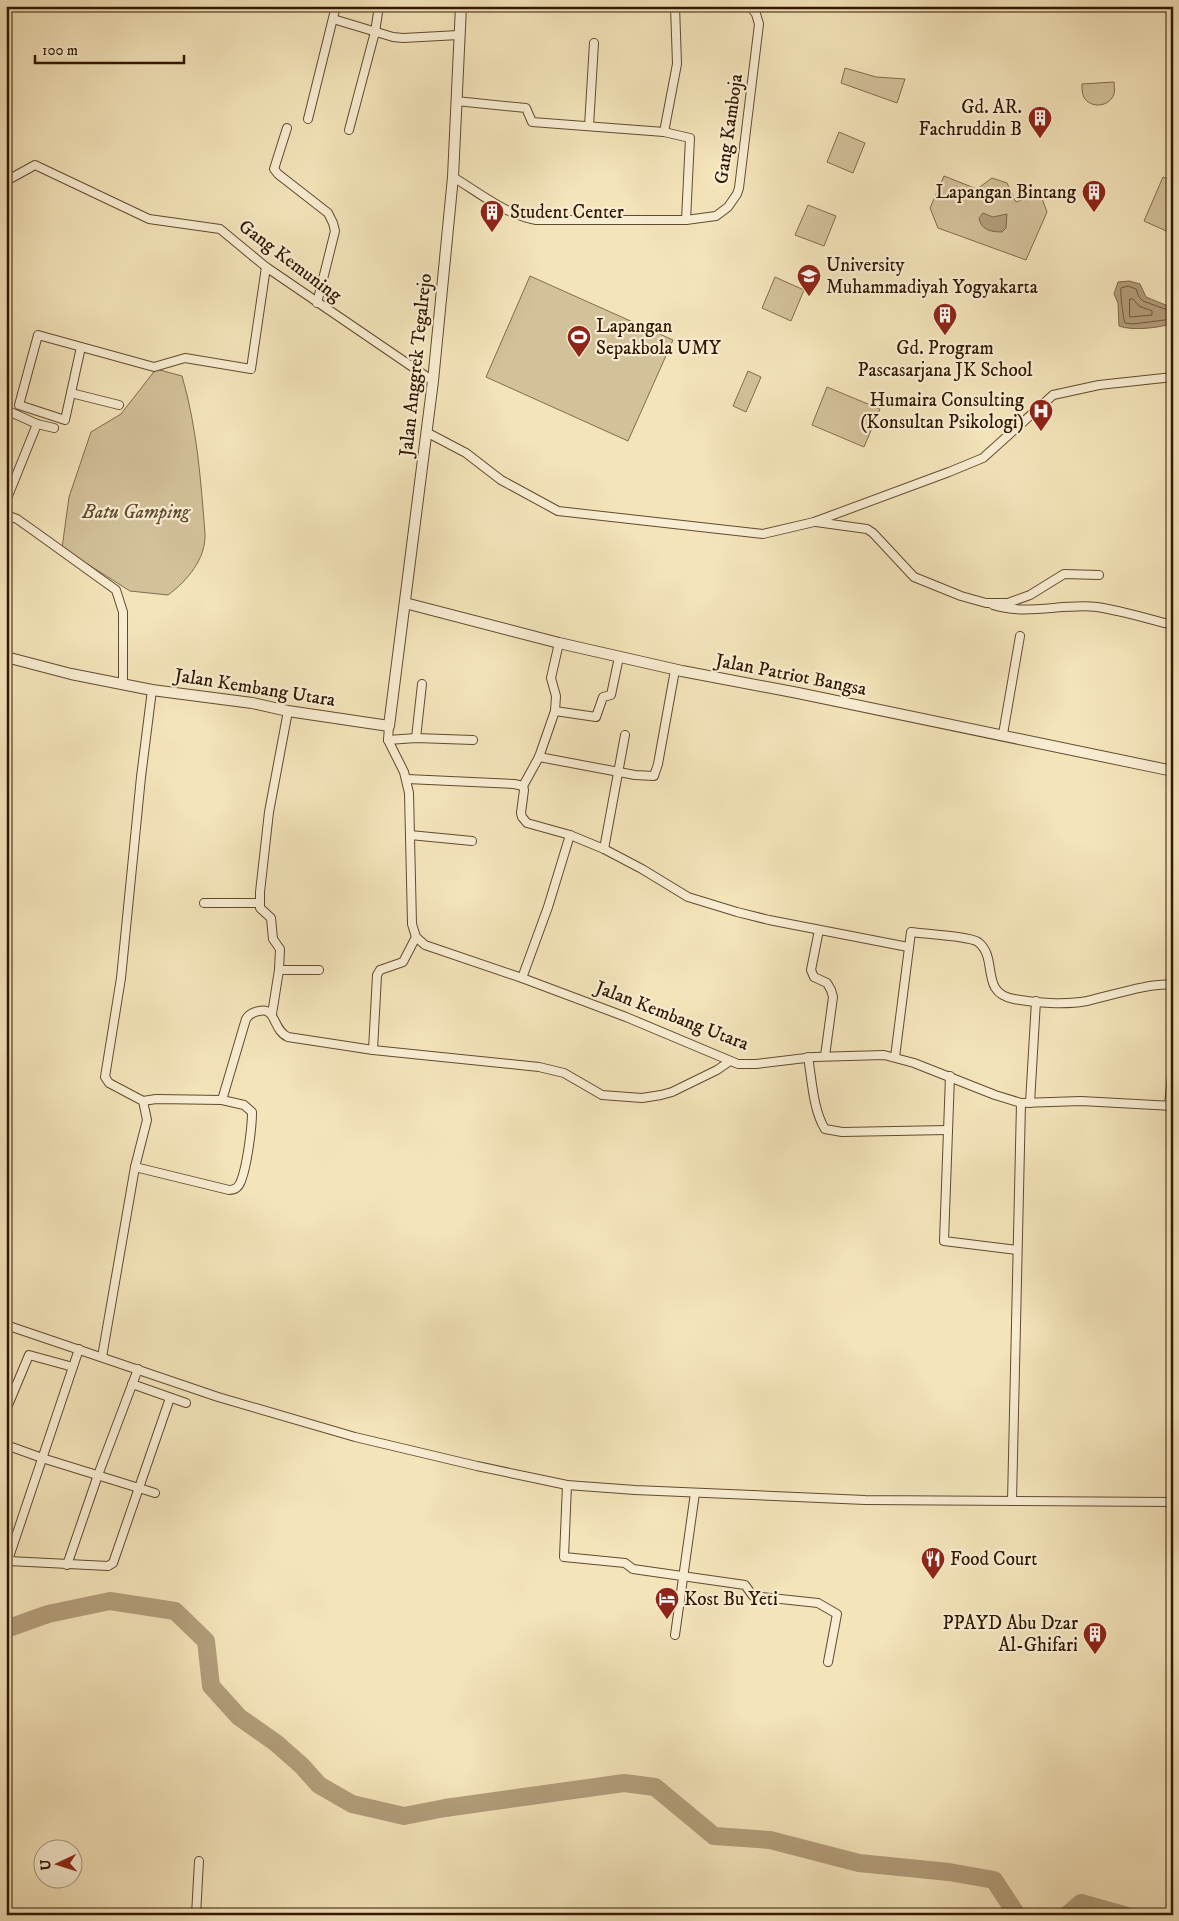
<svg xmlns="http://www.w3.org/2000/svg" width="1179" height="1921" font-family="'IM FELL DW Pica',serif">
  <style>
    .green { fill: #d3c19a; stroke: #826c4d }
    .water { fill: #b29e7b; stroke: #7e684a }
    .lines { fill: none; stroke-linecap: round; stroke-linejoin: round }
    .shore { stroke: #725a3e; stroke-width: 1 }
    .river { stroke: #b29e7b; stroke-width: 18 }
    .minor-casing { stroke: #624a2e; stroke-width: 10 }
    .tertiary-casing { stroke: #624a2e; stroke-width: 12 }
    .minor { stroke: #f8edd2; stroke-width: 8 }
    .tertiary { stroke: #f8edd2; stroke-width: 10 }
    .labels { text-anchor: middle; dominant-baseline: central; stroke-width: 4.5; stroke-linejoin: round; paint-order: stroke }
    .poi-label { font-size: 19px; fill: #311700; stroke: #f8edd2; text-anchor: start }
    .street-label { font-size: 19px; fill: #311700; stroke: #f8edd2 }
    .park-label { font-size: 19px; font-style: italic; fill: #624a2e; stroke: #f8edd2 }
  </style>
  <rect width="100%" height="100%" fill="#f4e4ba"/>
  <filter id="stains"><feTurbulence type="fractalNoise" baseFrequency=".004" numOctaves="4"/><feColorMatrix values="0 0 0 0 .2 0 0 0 0 .09 0 0 0 0 .02 0 0 0 .5 -.17"/></filter>
  <radialGradient id="worn" r=".72"><stop offset=".6" stop-color="#630" stop-opacity="0"/><stop offset="1" stop-color="#630" stop-opacity=".3"/></radialGradient>
  <g class="green">
    <path d="M845,68l31,9 29,2 -8,24 -56,-20z"/>
    <path d="M1114,82c0,3 1,8 0,12 -4,12 -21,15 -29,5 -3,-4 -3,-10 -3,-15z"/>
    <path d="M839,132l26,11 -12,30 -26,-11z"/>
    <path d="M944,176l33,13 15,-11 15,5 9,19 24,-9 7,19 -21,48 -88,-32 -8,-20z"/>
    <path d="M1163,177l10,4v53l-29,-13z"/>
    <path d="M808,205l28,11 -12,30 -29,-11z"/>
    <path d="M530,276l143,64 -45,101 -142,-64z"/>
    <path d="M775,277l29,13 -13,31 -29,-13z"/>
    <path d="M156,369l26,7c15,51 19,106 23,158 1,25 -18,47 -37,61l-38,-4 -68,-43 7,-51 22,-65 30,-18z"/>
    <path d="M748,371l13,6 -15,35 -13,-6z"/>
    <path d="M827,387l53,22 -16,38 -52,-22z"/>
  </g>
  <g class="water">
    <path d="M983,213l10,4 14,-3 -1,14 -4,4c-11,0 -21,-2 -23,-14z"/>
    <path d="M1129,281l11,3 6,13 27,11v15c-12,5 -42,8 -54,3l-1,-23 -4,-9 4,-12z"/>
  </g>
  <g class="lines">
    <g class="shore">
      <path d="M1130,299h3l6,7 13,5v4l-22,2z"/>
      <path d="M1173,312l-30,-11 -4,-4 -3,-8 -8,-3 -7,2c-1,4 2,30 4,35l8,1 40,-5"/>
    </g>
    <g class="river">
      <path d="M6,1629l42,-15 62,-13 65,10 31,30 5,45 28,31 37,26 26,23 17,19 33,19 52,12 41,-8 179,-25 31,4 59,49 56,4 89,23 90,9 45,8 23,35"/>
      <path d="M1067,1915l14,-12 43,12"/>
    </g>
    <defs>
      <g id="minor">
        <path d="M333,19l60,18 10,1 56,-3"/>
        <path d="M456,101l70,7 6,14 132,10 26,6 -4,82"/>
        <path d="M308,119l28,-113"/>
        <path d="M589,126l5,-83"/>
        <path d="M287,128l-13,41 4,5 50,39 5,10 2,8 -18,72"/>
        <path d="M349,130l26,-98 4,-26"/>
        <path d="M664,132l13,-68 -2,-58"/>
        <path d="M453,177c25,15 53,38 83,43h150l30,-4 12,-9 9,-13 2,-6 20,-164 -3,-10 -6,-8"/>
        <path d="M6,181l29,-16 114,54 71,10 46,38 167,114"/>
        <path d="M81,347l-16,73 -46,-15 19,-70 116,32 31,-9 66,11 15,-102"/>
        <path d="M71,393l48,12"/>
        <path d="M6,410l31,14 17,4"/>
        <path d="M428,433l38,20 35,27 57,31 205,23 51,-12 135,-50 34,-14 70,-63 46,-10 74,-8"/>
        <path d="M6,501l31,-77"/>
        <path d="M6,515l11,4 17,12 82,59 7,22v71"/>
        <path d="M816,522l51,7 6,4 41,44 47,19 25,7h22l22,-8 34,-21 35,1"/>
        <path d="M993,605c35,11 69,-2 104,2 26,4 51,12 76,18"/>
        <path d="M555,711l41,6 7,-20 8,-2 8,-38"/>
        <path d="M389,726l-1,14 16,32 5,21 3,131 4,13 9,8 97,33 104,39 112,47h18l58,-7 70,-2 30,8 81,32 26,8 60,-2 92,5"/>
        <path d="M1003,734l17,-98"/>
        <path d="M416,738l6,-54"/>
        <path d="M388,740l28,-2 57,2"/>
        <path d="M539,757l96,18 19,1 4,-12 17,-94"/>
        <path d="M407,779l107,5 9,2 1,4 -3,23 1,4 5,6 43,12 34,14 38,20 46,28 49,15 32,8 139,27"/>
        <path d="M523,786l16,-29 16,-46 1,-15 -5,-18 8,-35"/>
        <path d="M410,835l62,6"/>
        <path d="M604,849l21,-114"/>
        <path d="M204,903h55"/>
        <path d="M819,930l-8,40 3,7 13,6 4,7 2,7 -8,59"/>
        <path d="M279,970h40"/>
        <path d="M522,978l26,-71 22,-72"/>
        <path d="M272,1014l7,-44 1,-21 -7,-10 -2,-21 -11,-10v-16l9,-80 19,-101"/>
        <path d="M373,1050l4,-75 3,-5 23,-8 13,-25"/>
        <path d="M808,1057c4,23 5,53 17,72l17,3 106,-2"/>
        <path d="M895,1057l16,-125c13,2 58,4 67,10 21,16 1,51 36,57 21,4 52,6 73,2 23,-5 64,-19 86,-16"/>
        <path d="M950,1076l-6,165 73,9"/>
        <path d="M143,1101l13,-2 66,1 24,-81c3,-5 7,-7 13,-8 18,-4 13,19 29,26l85,13 166,17 25,6 38,22 40,3 19,-3 11,-3 45,-22 13,-9"/>
        <path d="M1030,1103l6,-102"/>
        <path d="M1169,1106l4,-42"/>
        <path d="M135,1167l94,23c6,0 10,-3 12,-9 6,-15 11,-53 11,-69l-8,-7 -22,-5"/>
        <path d="M6,1325l212,72 137,40 122,29 90,19 68,5 230,10 308,2"/>
        <path d="M102,1357l33,-190 12,-47 -4,-19 -34,-18 -4,-6 16,-99 20,-201 11,-87"/>
        <path d="M132,1384l54,19"/>
        <path d="M6,1410l23,-55 44,12"/>
        <path d="M6,1445l36,13 113,35"/>
        <path d="M567,1485l-3,72 61,6 8,6 112,16 8,11 65,7 19,11 -9,48"/>
        <path d="M1012,1501l9,-398"/>
        <path d="M9,1561l99,5 5,-3 57,-165"/>
        <path d="M67,1565l31,-90 40,-106"/>
        <path d="M6,1566l73,-217"/>
        <path d="M675,1635l20,-142"/>
        <path d="M196,1915l3,-54"/>
      </g>
      <g id="tertiary">
        <path d="M405,603l154,40 123,28 116,22 375,78"/>
        <path d="M6,657l65,17 81,16 100,13 36,8 101,15 44,-345 20,-204 8,-171"/>
      </g>
    </defs>
    <use href="#minor" class="minor-casing"/>
    <use href="#tertiary" class="tertiary-casing"/>
    <use href="#minor" class="minor"/>
    <use href="#tertiary" class="tertiary"/>
  </g>
  <defs>
    <symbol id="building-pin" viewBox="-11 -11 22 30"><path d="M0 17L-7.5 6A9.5 9.5 0 1 1 7.5 6Z" fill="#8f2418" stroke="#f8edd2"/><path d="M-4-6H4V6H1V3H-1V6H-4ZM-2.5-4.3h1.7v1.8h-1.7ZM.8-4.3h1.7v1.8H.8ZM-2.5-1h1.7V.8h-1.7ZM.8-1h1.7V.8H.8Z" fill="#fff"/></symbol>
    <symbol id="university-pin" viewBox="-11 -11 22 30"><path d="M0 17L-7.5 6A9.5 9.5 0 1 1 7.5 6Z" fill="#8f2418" stroke="#f8edd2"/><path d="M0-5L7-2L0 1L-7-2ZM-4 1L0 2.5L4 1V4Q0 6-4 4Z" fill="#fff"/></symbol>
    <symbol id="stadium-pin" viewBox="-11 -11 22 30"><path d="M0 17L-7.5 6A9.5 9.5 0 1 1 7.5 6Z" fill="#8f2418" stroke="#f8edd2"/><path d="M0-5a6.5 5 0 1 0 0 10a6.5 5 0 1 0 0-10ZM-3.5-1.8h7v3.6h-7Z" fill="#fff"/></symbol>
    <symbol id="hospital-pin" viewBox="-11 -11 22 30"><path d="M0 17L-7.5 6A9.5 9.5 0 1 1 7.5 6Z" fill="#8f2418" stroke="#f8edd2"/><path d="M-5-5h3v3.5h4V-5h3V5h-3V1.5h-4V5h-3Z" fill="#fff"/></symbol>
    <symbol id="restaurant-pin" viewBox="-11 -11 22 30"><path d="M0 17L-7.5 6A9.5 9.5 0 1 1 7.5 6Z" fill="#8f2418" stroke="#f8edd2"/><path d="M-5-6h1v4h1v-4h1v4h1v-4h1v5L-1.5 .5V6h-2V.5L-5-1ZM5-6V6H3V1.5H1.5Q1.5-4 5-6Z" fill="#fff"/></symbol>
    <symbol id="hotel-pin" viewBox="-11 -11 22 30"><path d="M0 17L-7.5 6A9.5 9.5 0 1 1 7.5 6Z" fill="#8f2418" stroke="#f8edd2"/><path d="M-6-4.5h1.5V1H6V5H4.5V3h-9V5H-6ZM-4 0a1.8 1.8 0 1 1 3.6 0ZM.5 0V-2.5h3Q6-2.5 6 0Z" fill="#fff"/></symbol>
  </defs>
  <g fill-rule="evenodd">
    <use href="#building-pin" x="1026" y="104" width="28" height="38"/>
    <use href="#building-pin" x="1080" y="178" width="28" height="38"/>
    <use href="#building-pin" x="478" y="198" width="28" height="38"/>
    <use href="#university-pin" x="795" y="262" width="28" height="38"/>
    <use href="#building-pin" x="931" y="301" width="28" height="38"/>
    <use href="#stadium-pin" x="565" y="323" width="28" height="38"/>
    <use href="#hospital-pin" x="1027" y="397" width="28" height="38"/>
    <use href="#restaurant-pin" x="919" y="1545" width="28" height="38"/>
    <use href="#hotel-pin" x="653" y="1585" width="28" height="38"/>
    <use href="#building-pin" x="1081" y="1620" width="28" height="38"/>
  </g>
  <g class="labels">
    <g class="poi-label">
      <text x="1022" y="107" text-anchor="end">Gd. AR.<tspan x="1022" dy="22">Fachruddin B</tspan></text>
      <text x="1076" y="192" text-anchor="end">Lapangan Bintang</text>
      <text x="510" y="212">Student Center</text>
      <text x="826" y="265">University<tspan x="826" dy="22">Muhammadiyah Yogyakarta</tspan></text>
      <text x="596" y="326">Lapangan<tspan x="596" dy="22">Sepakbola UMY</tspan></text>
      <text x="945" y="348" text-anchor="middle">Gd. Program<tspan x="945" dy="22">Pascasarjana JK School</tspan></text>
      <text x="1024" y="400" text-anchor="end">Humaira Consulting<tspan x="1024" dy="22">(Konsultan Psikologi)</tspan></text>
      <text x="950" y="1559">Food Court</text>
      <text x="684" y="1599">Kost Bu Yeti</text>
      <text x="1078" y="1623" text-anchor="end">PPAYD Abu Dzar<tspan x="1078" dy="22">Al-Ghifari</tspan></text>
    </g>
    <g class="street-label">
      <text transform="translate(729 129) rotate(-82)">Gang Kamboja</text>
      <text transform="translate(290 261) rotate(37)">Gang Kemuning</text>
      <text transform="translate(416 365) rotate(-84)">Jalan Anggrek Tegalrejo</text>
      <text transform="translate(791 675) rotate(11)">Jalan Patriot Bangsa</text>
      <text transform="translate(255 688) rotate(9)">Jalan Kembang Utara</text>
      <text transform="translate(672 1016) rotate(21)">Jalan Kembang Utara</text>
    </g>
    <g class="park-label">
      <text x="136" y="512">Batu Gamping</text>
    </g>
  </g>
  <rect width="1179" height="1921" fill="none" stroke="#f4e4ba" stroke-width="25"/>
  <rect x="8" y="8" width="1164" height="1906" fill="none" stroke="#311700" stroke-width="2.5"/>
  <rect x="12" y="12" width="1154" height="1896" fill="none" stroke="#311700"/>
  <g transform="translate(58 1864) rotate(266)"><circle r="24" fill="#f8edd2" stroke="#a8977e"/>
  <path d="M0-4L9 19L0 12L-9 19Z" fill="#8f2418"/>
  <text y="-8" font-size="14" font-weight="bold" text-anchor="middle" fill="#311700">U</text>
  </g>
  <path d="M35 55v8h149v-8" fill="none" stroke="#311700" stroke-width="2.5"/>
  <text x="42" y="55" font-size="15" fill="#311700" stroke="#f8edd2" stroke-width="4" paint-order="stroke">100 m</text>
  <rect width="100%" height="100%" filter="url(#stains)"/>
  <rect width="100%" height="100%" fill="url(#worn)"/>
</svg>
